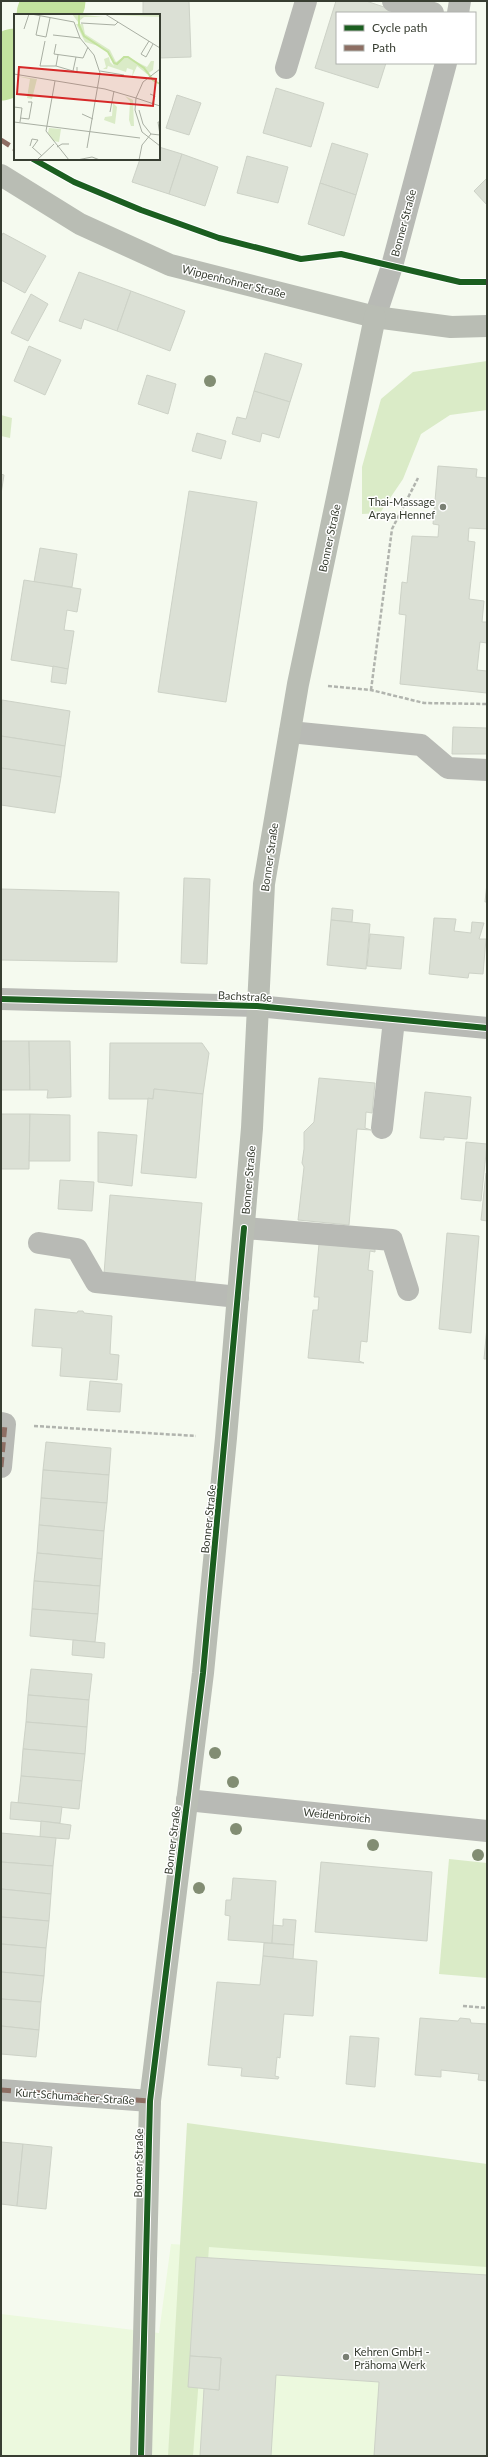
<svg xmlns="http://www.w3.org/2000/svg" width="488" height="2457" font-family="Lato,sans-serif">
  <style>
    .built { fill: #ecf9de }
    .green { fill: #daebc7 }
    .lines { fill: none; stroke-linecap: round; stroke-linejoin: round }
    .river { stroke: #c3e29e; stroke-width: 63 }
    .building { fill: #dbe0d5; stroke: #cdd2c7 }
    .path { stroke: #b1b4ae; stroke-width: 2.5; stroke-dasharray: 4 2; stroke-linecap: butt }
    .minor { stroke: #b8bab5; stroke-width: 22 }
    .major { stroke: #b9bdb4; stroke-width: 22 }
    .quiet { stroke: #8d6e63; stroke-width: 5; stroke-dasharray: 10 5; stroke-linecap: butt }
    .cycleway-casing { stroke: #fff; stroke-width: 8 }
    .cycleway { stroke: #1b5e20; stroke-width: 6 }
    .tree { fill: #828d73 }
    .poi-dot { fill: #7a8074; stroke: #fff; stroke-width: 1.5 }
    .labels { text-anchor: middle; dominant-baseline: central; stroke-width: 3; stroke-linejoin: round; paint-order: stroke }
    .street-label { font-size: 11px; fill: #383e32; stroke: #fff }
    .poi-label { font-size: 11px; fill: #383e32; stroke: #fff; text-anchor: end }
    .inset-river { fill: none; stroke: #c3e29e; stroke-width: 2 }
    .inset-road { fill: none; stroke: #a9afa3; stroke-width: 1 }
    .view { fill: #d62828; fill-opacity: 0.15; stroke: #d62828; stroke-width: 2 }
    .inset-edge { fill: none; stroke: #383e32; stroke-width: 2 }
  </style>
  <rect width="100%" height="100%" fill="#f5faef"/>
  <path class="built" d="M171,2244l316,20v192h-486v-142l158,19z"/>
  <g class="green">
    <path d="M487,361v49l-37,5 -29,19 -18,45 -23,34 -18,1v-47l19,-68 32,-27z"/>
    <path d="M1,415l11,3 -2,20 -9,-2z"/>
    <path d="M449,1859l38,4v115l-48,-4z"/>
    <path d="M187,2123l300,41v103l-278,-20 -16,209h-25z"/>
  </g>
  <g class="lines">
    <g class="river">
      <path d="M48,15l6,-14"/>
      <path d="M1,69l14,-9"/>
    </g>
  </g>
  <g class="building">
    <path d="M143,1h46l2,56 -32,1v-43h-16z"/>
    <path d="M336,1h30l36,12h-65v50h49l-8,25 -63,-20z"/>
    <path d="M276,88l48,15 -13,44 -48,-14z"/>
    <path d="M177,95l24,8 -12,32 -23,-7z"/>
    <path d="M332,143l36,11 -12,41 -36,-12z"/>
    <path d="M159,147l23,7 -13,40 -37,-12 8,-23h19z"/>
    <path d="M182,154l36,13 -13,39 -36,-12z"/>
    <path d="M247,156l41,11 -10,36 -41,-10z"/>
    <path d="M487,178v27l-13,-14z"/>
    <path d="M320,183l36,12 -12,41 -36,-12z"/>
    <path d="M3,233l43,23 -21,37 -24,-13v-43z"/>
    <path d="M79,272l52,19 -14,40 -33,-12 -3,10 -22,-8z"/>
    <path d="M131,291l54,20 -15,40 -53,-20z"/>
    <path d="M31,294l17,10 -20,37 -17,-8z"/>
    <path d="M29,346l32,14 -16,35 -31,-14z"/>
    <path d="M265,353l37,11 -12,38 -36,-11z"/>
    <path d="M147,375l29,9 -8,30 -30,-10z"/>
    <path d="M254,391l36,11 -11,36 -17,-5 -2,9 -28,-8 5,-17 9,2z"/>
    <path d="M197,433l29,8 -5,18 -29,-8z"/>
    <path d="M438,466l39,3 -1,8 11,1v51l-18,-1 -1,13 7,1 -6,57 15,2 -2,21h5v21l-7,-1 -3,28 10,1v22l-87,-9 6,-69 -7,-1 3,-32 5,1 5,-47 26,1 1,-12 -6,-1z"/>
    <path d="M1,474l3,1 -3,19z"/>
    <path d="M189,491l68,11 -31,200 -68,-10z"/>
    <path d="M40,548l37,6 -5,33 -38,-5z"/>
    <path d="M24,580l57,9 -4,23 -10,-2 -3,20 10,1 -6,38 -57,-9z"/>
    <path d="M53,666l15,3 -2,15 -15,-2z"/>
    <path d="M2,700l68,11 -5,35 -64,-10z"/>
    <path d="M453,727l34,1v26h-35z"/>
    <path d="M1,736l64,10 -4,31 -60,-9z"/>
    <path d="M1,768l60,9 -6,36 -54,-8z"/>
    <path d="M184,878l26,1 -3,85 -26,-1z"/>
    <path d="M487,883v19h-2z"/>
    <path d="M1,889l118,3 -2,70 -116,-2z"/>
    <path d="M332,908l21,2 -1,12 -21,-2z"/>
    <path d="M434,918l22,1 -2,12 17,2 1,-11 12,1 -5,16h7l-3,35 -14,-1 -1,5 -39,-4z"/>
    <path d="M331,920l39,4 -4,45 -39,-4z"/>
    <path d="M370,934l34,3 -3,32 -34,-3z"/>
    <path d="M1,1041h28l1,49h-29z"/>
    <path d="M29,1041h41l1,56 -24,1 1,-8h-18z"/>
    <path d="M110,1043h92l7,10 -6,41 -49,-5 -1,10h-44z"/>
    <path d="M319,1078l56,5 -3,30 -6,-1 -1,16 6,2 -14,-1 -8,96 -51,-5 6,-53 -2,-4 2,-14v-17l10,-10z"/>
    <path d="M154,1089l49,5 -7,84 -55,-5 7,-75 5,1z"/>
    <path d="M425,1092l46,5 -4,42 -23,-2v3l-24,-2z"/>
    <path d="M1,1114h29l-1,55h-28z"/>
    <path d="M30,1114l40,1v46h-41z"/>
    <path d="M98,1132l39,3 -5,51 -34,-4z"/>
    <path d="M466,1142l21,2 -6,57 -20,-2z"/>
    <path d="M486,1173l1,1v47l-6,-1z"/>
    <path d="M60,1180l34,2 -2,29 -34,-2z"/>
    <path d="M110,1195l92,8 -7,79 -91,-8z"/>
    <path d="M447,1233l32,3 -8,97 -32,-4z"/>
    <path d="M319,1244l56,5v3l-5,-1 -2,19 5,1 -6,71 -6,-1 -2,20 5,2 -56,-5 5,-48h5l1,-13h-5z"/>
    <path d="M35,1309l42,4 1,-2h5l1,2 28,3 -2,38 9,1 -2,25 -57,-4 2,-28 -30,-2z"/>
    <path d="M487,1327v32h-3z"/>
    <path d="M90,1381l32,3 -2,28 -33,-2z"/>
    <path d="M46,1442l65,6 -2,27 -66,-5z"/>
    <path d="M43,1470l66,5 -2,28 -66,-5z"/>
    <path d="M41,1498l66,5 -3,28 -65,-6z"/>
    <path d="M39,1525l65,6 -2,28 -65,-6z"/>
    <path d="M37,1553l65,6 -2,27 -66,-5z"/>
    <path d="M34,1581l66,5 -2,28 -66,-5z"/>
    <path d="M32,1609l66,5 -3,28 -65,-6z"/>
    <path d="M73,1640l32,3 -1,15 -32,-3z"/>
    <path d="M31,1669l61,5 -3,26 -61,-5z"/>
    <path d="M28,1695l61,5 -2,27 -61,-5z"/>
    <path d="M26,1722l61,5 -2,27 -62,-5z"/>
    <path d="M23,1749l62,5 -3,27 -61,-5z"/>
    <path d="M21,1776l61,5 -3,28 -61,-6z"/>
    <path d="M11,1802l51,5 -2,16 -50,-4z"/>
    <path d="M41,1821l30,4 -2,14 -29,-2z"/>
    <path d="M1,1833l55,5 -3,28 -52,-4z"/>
    <path d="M1,1862l52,4 -2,28 -50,-5z"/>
    <path d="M321,1862l111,10 -5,69 -112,-9z"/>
    <path d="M233,1878l43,3 -4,62 -44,-3 2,-24 -5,-1 1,-15h5z"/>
    <path d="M1,1889l50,5 -2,27 -48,-4z"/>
    <path d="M1,1917l48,4 -3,27 -45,-4z"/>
    <path d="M283,1919l13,1 -2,25 -22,-2 1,-18 10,1z"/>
    <path d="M264,1943l30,2 -1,14 -30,-3z"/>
    <path d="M1,1944l45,4 -2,28 -43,-4z"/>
    <path d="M263,1956l54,5 -4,55 -29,-2 -4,44 -3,-1 -2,19 4,1 -1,2 -37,-3 1,-8 -34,-3 9,-83 43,3z"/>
    <path d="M1,1972l43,4 -3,26 -40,-3z"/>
    <path d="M1,1999l40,3 -2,28 -38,-4z"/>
    <path d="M420,2018l38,3 2,-3 10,1 1,4 16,1v57l-9,-1 1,-6 -38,-4v7l-26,-2z"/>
    <path d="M1,2026l38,4 -3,27 -35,-3z"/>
    <path d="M350,2036l29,2 -4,49 -29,-3z"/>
    <path d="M1,2142l22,2 -6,62 -16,-2z"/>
    <path d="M23,2144l29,3 -6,62 -29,-3z"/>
    <path d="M196,2257l291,18v181h-113l5,-74 -103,-7 -5,81h-71l4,-68 15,2 2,-32 -31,-2z"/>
    <path d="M190,2356l31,2 -2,32 -31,-3z"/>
  </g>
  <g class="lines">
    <g class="path">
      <path d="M328,686l43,4 53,13 63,1"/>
      <path d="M371,690l21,-161 26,-51"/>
      <path d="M34,1426l162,10"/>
      <path d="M463,2006l24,2"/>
    </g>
    <g class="minor">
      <path d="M393,1l40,12"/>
      <path d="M458,13l2,-12"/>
      <path d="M286,68l20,-67"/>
      <path d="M375,317l17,-51 54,-203"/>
      <path d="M290,732l131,13 27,23 39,2"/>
      <path d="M1,999l256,7 230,22"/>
      <path d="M382,1128l12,-108"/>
      <path d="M244,1228l148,12 16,50"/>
      <path d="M39,1243l38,6 19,33 142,15"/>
      <path d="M1,1423l4,1 -4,43"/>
      <path d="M187,1800l300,31"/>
      <path d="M1,2090l149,11"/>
    </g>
    <g class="major">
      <path d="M1,175l79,49 90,41 205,52 76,10 36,-1"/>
      <path d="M141,2456l9,-355 53,-428 23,-235 26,-310 12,-244 34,-200 77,-367"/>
    </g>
    <g class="quiet">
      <path d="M1,140l14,9"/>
      <path d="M1,1467l4,-43"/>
      <path d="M1,2090l149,11"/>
    </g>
    <defs>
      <g id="cycleway">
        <path d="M33,159l41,23 67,28 78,28 82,21 40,-5 119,28h27"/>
        <path d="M1,999l256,7 230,22"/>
        <path d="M141,2456l9,-355 53,-428 41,-445"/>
      </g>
    </defs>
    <use href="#cycleway" class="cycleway-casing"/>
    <use href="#cycleway" class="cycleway"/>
  </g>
  <g class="tree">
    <circle cx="210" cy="381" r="6"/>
    <circle cx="215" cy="1753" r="6"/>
    <circle cx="233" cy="1782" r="6"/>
    <circle cx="236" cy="1829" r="6"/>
    <circle cx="373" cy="1845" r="6"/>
    <circle cx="478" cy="1855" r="6"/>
    <circle cx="199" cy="1888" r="6"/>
  </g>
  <g class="poi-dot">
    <circle cx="443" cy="507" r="4"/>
    <circle cx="346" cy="2357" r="4"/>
  </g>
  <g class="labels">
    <g class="street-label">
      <text transform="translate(403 223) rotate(-75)">Bonner Straße</text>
      <text transform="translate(234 281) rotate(14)">Wippenhohner Straße</text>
      <text transform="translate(329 538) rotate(-78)">Bonner Straße</text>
      <text transform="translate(269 857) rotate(-82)">Bonner Straße</text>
      <text transform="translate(245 996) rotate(3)">Bachstraße</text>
      <text transform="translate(248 1180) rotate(-85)">Bonner Straße</text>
      <text transform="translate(208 1519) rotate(-84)">Bonner Straße</text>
      <text transform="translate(337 1815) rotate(6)">Weidenbroich</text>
      <text transform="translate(172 1840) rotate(-83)">Bonner Straße</text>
      <text transform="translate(75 2096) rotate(4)">Kurt-Schumacher-Straße</text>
      <text transform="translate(138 2163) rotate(-89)">Bonner Straße</text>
    </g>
    <g class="poi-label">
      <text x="435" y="501">Thai-Massage<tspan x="435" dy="13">Araya Hennef</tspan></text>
      <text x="354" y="2351" text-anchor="start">Kehren GmbH -<tspan x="354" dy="13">Prähoma Werk</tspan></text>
    </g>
  </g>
  <g transform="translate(14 14)">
    <rect width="146" height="146" fill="#f5faef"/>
    <path d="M58,0h4l28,3h-20l-6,5zM94,0h52v3l-51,-2zM62,10h7l2,10 25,16 6,12 9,-6 22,11 4,-6h3l-1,9 -6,4 -10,-8 -5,11 1,-7 -6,-2 -1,4 -18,-6 -1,3h-4l3,-2 -2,-8 5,-2 1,5 4,4 -5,-12 -7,-7 -17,-5zM2,62l21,3 -5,20 -5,-1 3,-19zM111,82l8,4 1,26h-3l-2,-6 1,-19zM99,89l4,4 -2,17 -11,-4 1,-3 7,-1zM35,114l12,1 -2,13 -6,-1 -5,-8z" fill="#daebc7"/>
    <path class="inset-river" d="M65,0v11l5,11 24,16 6,11 3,1 7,-7h4l16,11 9,12 7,4"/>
    <path class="inset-road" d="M17,0l43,8 6,16 14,17 6,18 -13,75M91,0l55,34M26,2l-4,19 10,2 4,-19M67,9l34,2 3,-3M10,15l5,-15M39,21l27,3M31,27l-5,25h16l2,-11M135,27l-8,13 5,3 7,-13M42,30l-2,10 29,4 5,-11M62,43l-3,14 4,1v-5M42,52l17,5M146,55l-17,13 -7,16 -1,12 7,22 18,14M86,57l24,4M0,60l91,15 31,9M41,67l-9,50 23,29M136,80l5,2 -3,8M122,84l24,8M0,93l8,1 -2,14M125,96l4,14 8,10 -9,11 -3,15M96,98l4,-21M68,100l11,5M6,104l9,1 3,-17h-4M0,108l126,16M137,120l9,1 -2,-13h2M16,132l2,-7 6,1 -5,7M18,133l10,9M43,133l5,-3h7M23,146l17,-16M63,146l15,-3 8,3"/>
    <path class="view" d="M5,53l137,12 -3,27 -136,-12z"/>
    <rect width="146" height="146" class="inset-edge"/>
  </g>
  <rect width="488" height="2457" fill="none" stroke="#383e32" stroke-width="4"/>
  <rect x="336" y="12" width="140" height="52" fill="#ffffff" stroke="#afb2ad"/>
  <rect x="344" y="25" width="20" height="6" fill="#1b5e20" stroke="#afb2ad"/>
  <text x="372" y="32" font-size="12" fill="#383e32">Cycle path</text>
  <rect x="344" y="45" width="20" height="6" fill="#8d6e63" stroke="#afb2ad"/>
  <text x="372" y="52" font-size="12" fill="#383e32">Path</text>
</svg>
